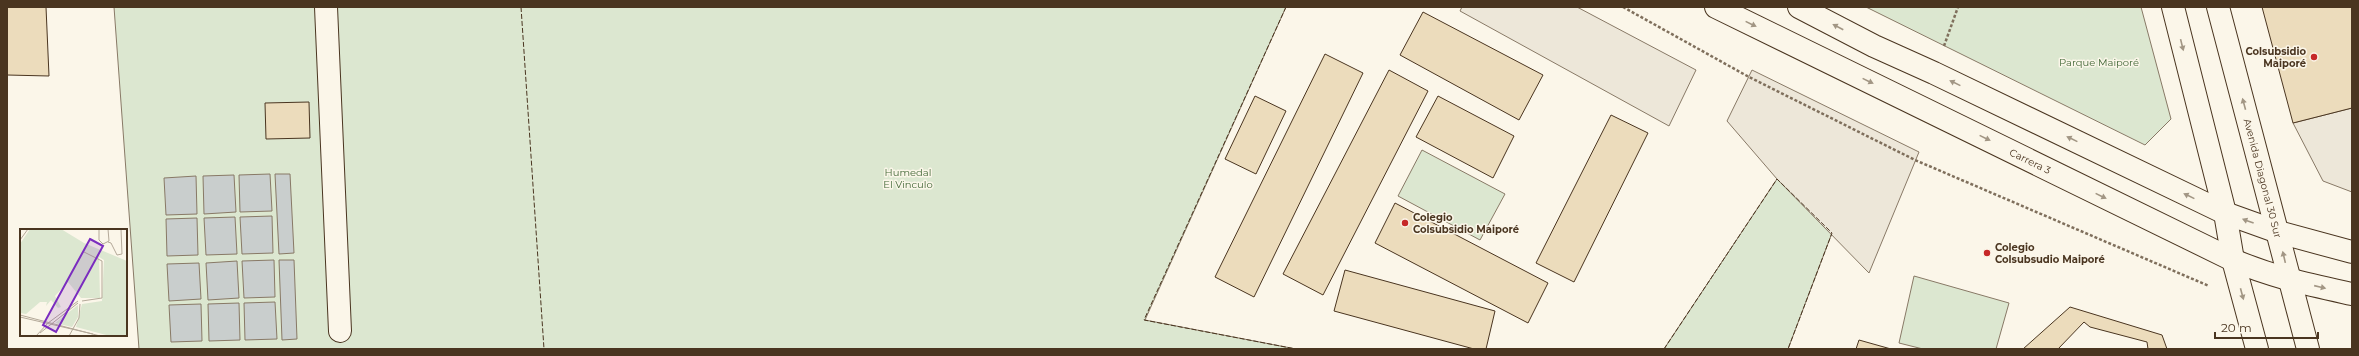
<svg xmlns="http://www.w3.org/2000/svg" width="2359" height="356" font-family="Montserrat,sans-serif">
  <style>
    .green { fill: #dce7d0; stroke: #887966 }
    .parking { fill: #ede7d9; stroke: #887966 }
    .water { fill: #c9cecd; stroke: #887966 }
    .building { fill: #ecdcbc; stroke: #4a3520 }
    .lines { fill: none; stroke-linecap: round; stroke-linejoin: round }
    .minor-casing { stroke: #4a3520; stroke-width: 24 }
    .path { stroke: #7f6f5c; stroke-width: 2.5; stroke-dasharray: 3 2; stroke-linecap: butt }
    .minor { stroke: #fbf6e9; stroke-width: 22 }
    .fence { stroke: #4a3520; stroke-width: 1; stroke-dasharray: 5 2; stroke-linecap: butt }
    .oneway { fill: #a29684 }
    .poi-dot { fill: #c62828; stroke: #fbf6e9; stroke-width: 1.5 }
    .labels { text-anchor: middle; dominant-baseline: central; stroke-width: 3; stroke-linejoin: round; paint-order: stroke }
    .poi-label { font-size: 10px; font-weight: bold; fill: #4a3520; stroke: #fbf6e9; text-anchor: start }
    .park-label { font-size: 10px; fill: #436837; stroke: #fbf6e9 }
    .street-label { font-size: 10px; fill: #4a3520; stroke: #fbf6e9 }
    .inset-road { fill: none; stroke: #b4a999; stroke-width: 1 }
    .view { fill: #7b2cbf; fill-opacity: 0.15; stroke: #7b2cbf; stroke-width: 2 }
    .inset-edge { fill: none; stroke: #4a3520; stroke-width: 2 }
  </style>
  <rect width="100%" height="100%" fill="#fbf6e9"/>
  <g class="green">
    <path d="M114,7h1172l-141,313 151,29h-1157z"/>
    <path d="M1866,7h275l30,112 -26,26z"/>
    <path d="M1422,150l83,44 -25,46 -82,-44z"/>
    <path d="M1777,179l55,54 -44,116h-124z"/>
    <path d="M1914,276l95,27 -13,46h-73l-24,-6z"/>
  </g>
  <g class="parking">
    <path d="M1462,7h115l119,63 -27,56 -209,-115z"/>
    <path d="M1752,70l167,82 -50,121 -92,-94 -50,-58z"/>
    <path d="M2352,108v84l-29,-11 -30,-58z"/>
  </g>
  <g class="water">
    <path d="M270,174l2,37 -32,1 -1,-37z"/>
    <path d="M275,174h15l4,79 -15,1z"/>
    <path d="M234,175l2,37 -32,2 -1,-38z"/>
    <path d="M196,176l1,38 -31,1 -2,-37z"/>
    <path d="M272,216l1,37 -31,1 -2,-37z"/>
    <path d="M235,217l2,37 -31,1 -2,-37z"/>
    <path d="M197,218l1,37 -31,1 -1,-37z"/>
    <path d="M274,260l1,37 -31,1 -2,-37z"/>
    <path d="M279,260h15l3,79 -15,1z"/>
    <path d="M237,261l2,37 -31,2 -2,-37z"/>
    <path d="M199,263l2,36 -32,2 -2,-37z"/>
    <path d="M275,302l2,37 -32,1 -1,-37z"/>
    <path d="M239,303l1,37 -31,1 -1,-37z"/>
    <path d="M201,304l1,37 -31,1 -2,-37z"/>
  </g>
  <g class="building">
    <path d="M7,7h39l3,69 -42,-1z"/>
    <path d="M2262,7h90v101l-59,15z"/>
    <path d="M1423,12l120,63 -24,45 -119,-65z"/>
    <path d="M1325,54l38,19 -109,224 -39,-20z"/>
    <path d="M1389,70l39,21 -105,204 -40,-21z"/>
    <path d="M1255,96l31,15 -30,63 -31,-15z"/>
    <path d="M1438,96l76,40 -21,42 -77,-41z"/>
    <path d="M309,102l1,36 -44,1 -1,-36z"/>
    <path d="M1611,115l37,18 -74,149 -38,-19z"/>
    <path d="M1395,203l153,80 -20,40 -153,-80z"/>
    <path d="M1345,270l150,41 -9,38h-12l-140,-38z"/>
    <path d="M2070,307l92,28 5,14h-19l-1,-7 -57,-15 -6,-5 -26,27h-35z"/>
    <path d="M1859,340l32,9h-35z"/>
  </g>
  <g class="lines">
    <defs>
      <g id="minor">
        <path d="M326,7l14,324"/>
        <path id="s1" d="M1716,7l517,253c39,17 78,25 119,34"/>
        <path d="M1799,7l75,39 60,27 291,140 53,19 74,20"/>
        <path d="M2173,7l52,206 8,47 24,89"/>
        <path id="s2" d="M2218,7l90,342"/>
      </g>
    </defs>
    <use href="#minor" class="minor-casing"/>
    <g class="path">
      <path d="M1623,7l126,70 166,83 294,126"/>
      <path d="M1944,46l14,-39"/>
    </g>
    <use href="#minor" class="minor"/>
    <g class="fence">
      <path d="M521,7l23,342"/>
      <path d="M1286,7l-142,313 152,29"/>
      <path d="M1664,349l113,-170 55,54 -44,116"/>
    </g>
  </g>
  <defs><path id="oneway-solid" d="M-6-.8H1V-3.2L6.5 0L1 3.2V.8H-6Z"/></defs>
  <g class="oneway">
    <use href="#oneway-solid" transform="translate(1751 24) rotate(26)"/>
    <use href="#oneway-solid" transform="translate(1838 27) rotate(-152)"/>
    <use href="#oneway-solid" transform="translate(2182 45) rotate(76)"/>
    <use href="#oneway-solid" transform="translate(1868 81) rotate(26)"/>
    <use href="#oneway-solid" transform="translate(1955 83) rotate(-154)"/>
    <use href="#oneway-solid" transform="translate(2244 104) rotate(-105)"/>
    <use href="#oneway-solid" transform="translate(1985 138) rotate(26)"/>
    <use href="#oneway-solid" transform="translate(2072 139) rotate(-154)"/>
    <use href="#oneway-solid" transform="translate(2101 196) rotate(26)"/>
    <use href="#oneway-solid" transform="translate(2189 196) rotate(-154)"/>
    <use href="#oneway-solid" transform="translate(2248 221) rotate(-160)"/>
    <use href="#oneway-solid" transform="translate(2284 257) rotate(-103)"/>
    <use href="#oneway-solid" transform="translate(2320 287) rotate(13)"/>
    <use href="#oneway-solid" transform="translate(2242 294) rotate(75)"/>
  </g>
  <g class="poi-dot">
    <circle cx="2314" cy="57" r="4"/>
    <circle cx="1405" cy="223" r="4"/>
    <circle cx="1987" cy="253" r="4"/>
  </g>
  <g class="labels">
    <g class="poi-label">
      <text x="2306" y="51" text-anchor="end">Colsubsidio<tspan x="2306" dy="12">Maiporé</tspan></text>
      <text x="1413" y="217">Colegio<tspan x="1413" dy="12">Colsubsidio Maiporé</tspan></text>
      <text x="1995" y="247">Colegio<tspan x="1995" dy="12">Colsubsudio Maiporé</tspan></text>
    </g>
    <g class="park-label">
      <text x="2099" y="62">Parque Maiporé</text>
      <text x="908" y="172">Humedal<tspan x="908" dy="12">El Vinculo</tspan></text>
    </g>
    <g class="street-label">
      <text stroke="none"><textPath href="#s1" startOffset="350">Carrera 3</textPath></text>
      <text stroke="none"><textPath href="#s2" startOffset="177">Avenida Diagonal 30 Sur</textPath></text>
    </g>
  </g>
  <g transform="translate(20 229)">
    <rect width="107" height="107" fill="#fbf6e9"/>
    <path d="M10,0h31l23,14 43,18v75h-17l-34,-9 6,-23 20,-3 2,-41 -5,-3 1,41h-19l-13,-16 -13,14 6,11 -3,1 -7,-8 -5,6 1,-4h-7l-14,12 -6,-1v-69zM58,76v12l-6,10 -17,-4z" fill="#dce7d0"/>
    <path class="inset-road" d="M79,0v11l4,4 6,-3 -1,-12M0,11l8,-11M88,13l3,1 6,12 5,-1 -1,-25M62,72l20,-3v-37l-18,-9M0,86l80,21M0,88l73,17M20,104l38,-30M16,107l12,-13 30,-22M49,107l10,-18 1,-14"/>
    <path class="view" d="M70,10l13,7 -47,86 -13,-7z"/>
    <rect width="107" height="107" class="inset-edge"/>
  </g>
  <rect width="2359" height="356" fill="none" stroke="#4a3520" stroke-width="16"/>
  <path d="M2215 332v6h103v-6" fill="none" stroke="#4a3520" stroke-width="2"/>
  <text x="2221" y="332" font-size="12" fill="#4a3520" stroke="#fbf6e9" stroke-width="3" paint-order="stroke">20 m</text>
</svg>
